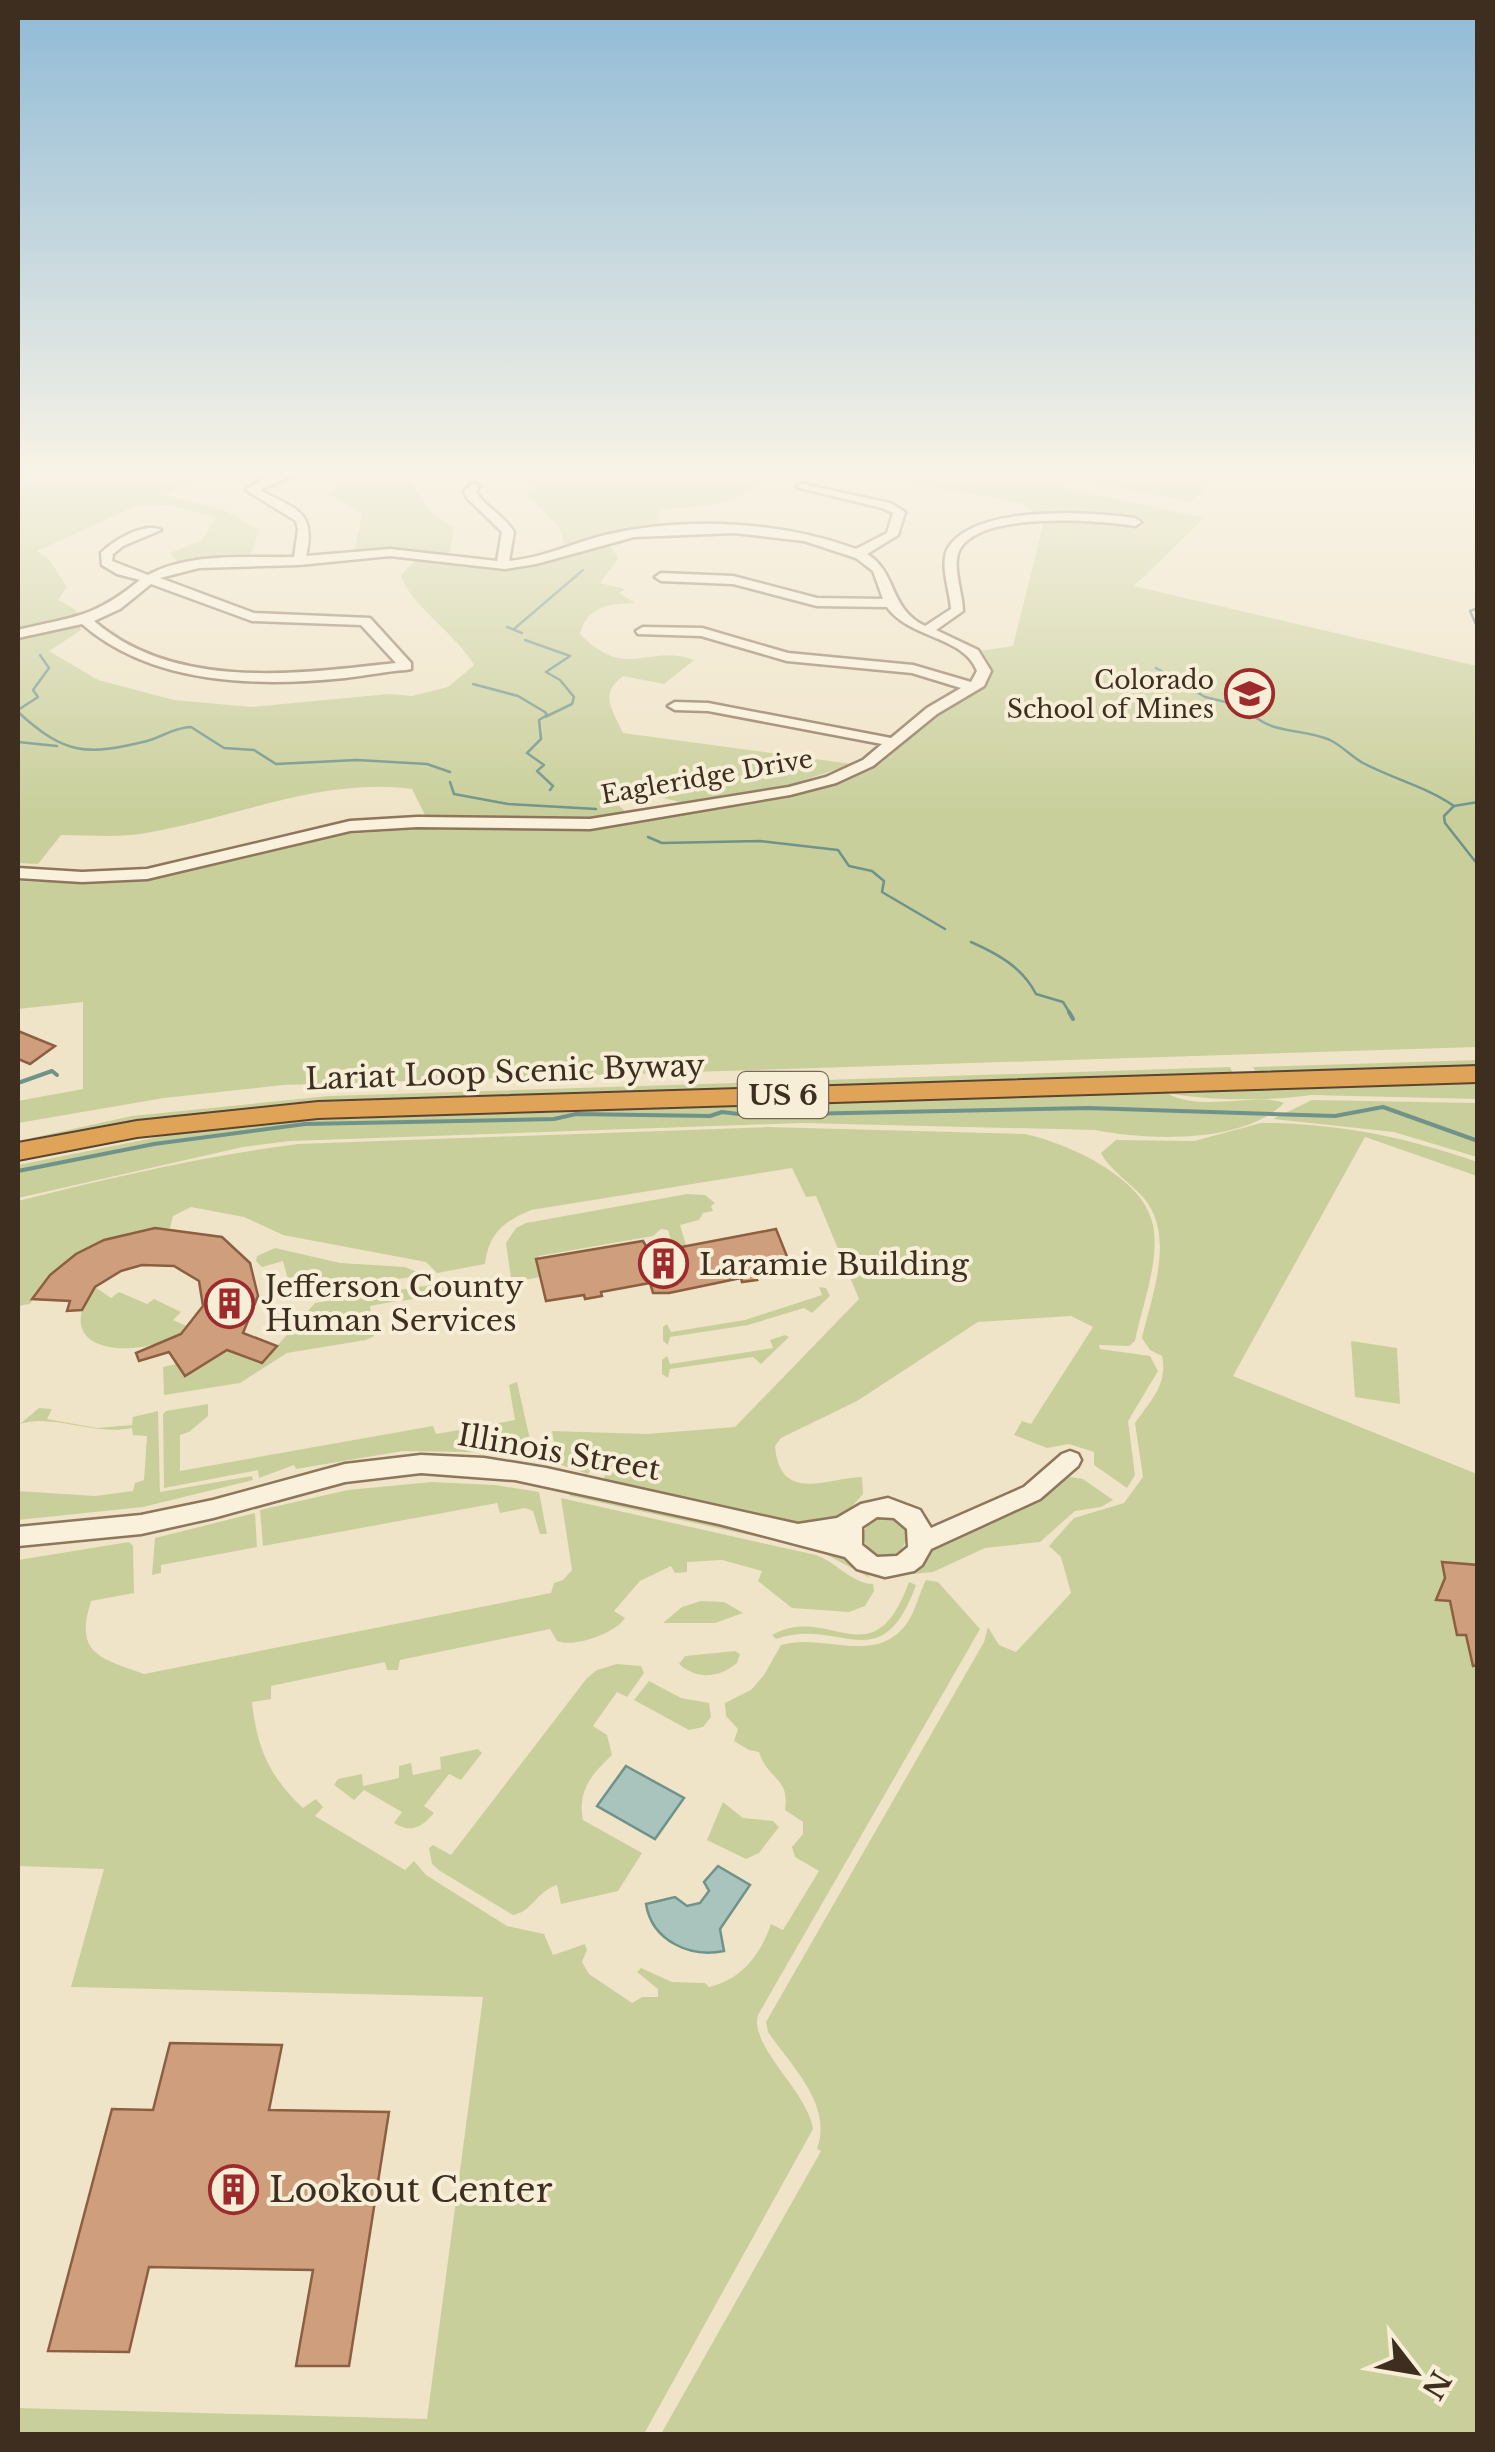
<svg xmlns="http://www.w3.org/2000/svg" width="1495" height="2452" font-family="'Libre Baskerville',serif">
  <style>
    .green { fill: #c9cf9b }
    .water { fill: #a9c4bc; stroke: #6f938a; stroke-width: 2.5 }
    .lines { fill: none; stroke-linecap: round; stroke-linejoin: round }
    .stream-far1 { stroke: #6f938a; stroke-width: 2.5 }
    .stream { stroke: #6f938a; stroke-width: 4 }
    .building { fill: #cf9f7d; stroke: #8d5f41; stroke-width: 2.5 }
    .minor-casing { stroke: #8d765c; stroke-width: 5 }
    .highway-casing { stroke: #5b4430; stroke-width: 4 }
    .minor { fill: #faf1dc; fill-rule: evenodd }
    .highway { fill: #e0a458; fill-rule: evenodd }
    .labels { text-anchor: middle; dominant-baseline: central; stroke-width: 8; stroke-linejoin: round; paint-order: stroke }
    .far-poi-label { font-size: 25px; fill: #3d2e20; stroke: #f7eed8; text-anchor: end }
    .far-street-label { font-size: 25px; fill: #3d2e20; stroke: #f7eed8 }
    .shield { fill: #f7eed8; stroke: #756857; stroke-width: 2.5 }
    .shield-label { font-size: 28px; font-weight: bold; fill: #3d2e20 }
    .street-label { font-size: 30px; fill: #3d2e20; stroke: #f7eed8 }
    .poi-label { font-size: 30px; fill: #3d2e20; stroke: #f7eed8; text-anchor: start }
    .near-poi-label { font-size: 35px; fill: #3d2e20; stroke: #f7eed8; text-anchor: start }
  </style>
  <rect width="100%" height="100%" fill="#f0e4c8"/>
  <g class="green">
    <path d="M18,471h199l-53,23 62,17 33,19 -10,29 -71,4 -8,-10 32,-13 14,-22 -46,-13 -34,1 -99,45 11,7 19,29 -9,13 18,10 2,7 -60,13z"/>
    <path d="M354,471h54l-3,2 26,39 23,17 -5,28 -52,-8 -43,3 8,-38 -33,-20z"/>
    <path d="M513,471h264c-40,34 -62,35 -113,38l-6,3 2,15 -58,8 -36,13 -7,-21 -32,-33 11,-4z"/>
    <path d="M845,471h145l214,47 -70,68 343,80v381l-1194,38 -119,13 -146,25v-22l65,-12v-87l-65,7v-128l66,2 73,-5 190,-44 88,-6 140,2 236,-38 70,-29 51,-43 53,-33 8,-17 -13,-19 33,-5 31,-125 -23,-18z"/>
    <path d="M1034,471h188l-31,31z"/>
    <path d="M607,542l12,16 -19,25 25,6 -6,4 16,10c-26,1 -48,3 -55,31 46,48 70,9 114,26l-30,24 -41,-8c-24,18 -11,33 0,57l229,31 -62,21 -104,18 -52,-11 -17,12 10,9 -69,8 -133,-6 -13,-26c-90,-12 -178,29 -266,44 -27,5 -57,2 -85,2l-23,29 -20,-1v-224l62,-13 1,4 -32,21 49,29 76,20 78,7 137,-13 23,2 36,-9 26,-22c-15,-28 -67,-63 -73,-90l16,-16c80,12 114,9 190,-17z"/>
    <path d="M1478,1060l-1,10 -219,6 -5,-9z"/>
    <path d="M1230,1067l3,7 -907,32 -260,32 -48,10v-7l114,-25 197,-20z"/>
    <path d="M1477,1082v17l-166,-4c-39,6 -104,6 -144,-2 33,20 93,-1 117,10 -42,42 -136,37 -189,27l-293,-7 -512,18 -47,6 -225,51v-33l155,-31 110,-13z"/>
    <path d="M1312,1100l165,3v54l-83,-25 -121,-13z"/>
    <path d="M1261,1123c75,0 145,14 216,39v14l-112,-39 -132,239 244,98v960h-816l160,-283 -4,-2c16,-44 -25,-82 -49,-117l-2,-10 218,-380 4,-15 11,18 17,7 55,-59 -10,-36 -12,-11 25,-28 50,-15 19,-26 -8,-54c16,-23 33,-39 27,-67l-12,-6 -8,-12c10,-43 34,-103 1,-141 -13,-14 -34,-28 -42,-44l15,-13 78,1z"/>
    <path d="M768,1127l257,7c42,9 119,43 128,91 7,37 -11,80 -18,116l-6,5 -30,-1 1,4 50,7 8,15 -30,50 7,54 -8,13 -33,-23v-13l-25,-8 -22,4 -33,-13 8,-14 9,3 62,-97 -22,-11 -93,6 -121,79 -76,37 -6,8c5,58 51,32 87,31l1,17 -21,24 -49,7 -175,-39 -14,-6 1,-5 -15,-4 -2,3 -30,-10 -6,-33 95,3 88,-7 124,-128 -43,-103 -10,1 -14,-29 -261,42c-28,12 -42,23 -46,54l-48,9 -11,-11 -143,-27 -39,-18 -53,-10 -18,9 -3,12c-57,1 -111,26 -140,76l-12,2v-105c91,-23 185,-45 280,-57z"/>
    <path d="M687,1194l18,1 10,8 -4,3 2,5 -10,2 -4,7 -19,5 6,20 -13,2 -5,-17 -7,-1 -8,7 -114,20 1,21 -24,5 -5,-4 -5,-35 10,-15 10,-5z"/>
    <path d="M275,1248l65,15 65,4 19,8 -126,19 -7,-4 -8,-29 -21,6 -6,-6 1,-5z"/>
    <path d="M483,1277l10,2 6,13 -10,2 -2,-7 -86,14 -2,-11z"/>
    <path d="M95,1287l16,11 8,-6 28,12 7,-5 27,13 -8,8 16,7c-43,36 -146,29 -94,-40z"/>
    <path d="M819,1287l7,1 4,8 -18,17 -8,-5 -56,17 -78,12 -2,8 -5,-4v-14l4,-3 4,8 74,-12 77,-25z"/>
    <path d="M395,1290l2,11 -27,5 4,30 -8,4 -79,13 -47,30 -76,12 -1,-28 13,-3 9,12 42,-26 35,13 53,-60z"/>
    <path d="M785,1335l4,2 -28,27 -8,-7 -83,12 -2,9 -6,-4v-14l5,-4 3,8 103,-16 -3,-8z"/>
    <path d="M1351,1341l46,7 3,56 -45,-7z"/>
    <path d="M517,1382l14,62 -12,9 -116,-2 -107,18 -2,-4 -35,13 -1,-8 -94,18 -1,-74 3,-3 42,-7v12l-19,16 -9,3v36l253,-45 3,8 79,-14 -6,-35z"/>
    <path d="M39,1408l13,1 -5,10 50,9 35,-3 1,-8 25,-6 2,81 92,-16 1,4 -110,27 -125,13v-29l77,5 38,-5 2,-8 9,-3 3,-44 -14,-1 -1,-7c-37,8 -81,-15 -112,-4z"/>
    <path d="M1070,1477l13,2 30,21 -12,7 -26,4 -35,31 -55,6 -52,24 -21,2 18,-27 108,-49z"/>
    <path d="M432,1482l63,3 44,7 8,42h-7l-7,-23 -8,-3 -25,5 -3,-10 -234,43 -3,-36 88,-20z"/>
    <path d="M570,1492l261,56 29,17 10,13 -52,-28 -238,-52 -10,-2z"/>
    <path d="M561,1498l255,57c20,7 37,29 57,29l1,7 -9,15 -16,6 -57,-4 -34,-27 4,-10 -40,-11 -35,2v10l-12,1 -4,-7 -31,15 -26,30 11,7c-9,15 -51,30 -68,23l-7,-12 -150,31 -2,10h-11l-2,-8 -114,24v13l-19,3c5,46 17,74 51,106l13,-9 7,8 -8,9 90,54 9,-9 12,14 81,51 37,8 9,21 32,-11 2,6 -5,12 7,12 43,29 10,-6h16v-8l-21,-17 4,-4 31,14 33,1 4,4c32,-7 52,-33 62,-63l12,6 36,-59 -24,-14 -3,-10 11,-13v-12l-18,-12c5,-33 -17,-30 -26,-58l-10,-2 -15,-9 4,-12 -12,-13 -1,-13 26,-13 13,-15 17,-30c41,-13 95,22 126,-22 9,-13 12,-30 19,-43l12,2 42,47 -222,386c-9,31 50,77 55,114l-169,305h-626v-26l409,11 56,-422 -412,-10 33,-118 -86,-3v-306l111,-18 4,4 1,47 -43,8c-17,53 9,57 53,73l407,-81 3,-10 9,-3 9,-10z"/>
    <path d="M255,1513l2,34 -96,18v8l-9,2 3,-37z"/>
    <circle cx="885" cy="1536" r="21"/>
    <path d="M909,1582l7,3c-35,97 -76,31 -140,54l-4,-4c58,-33 101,47 137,-53z"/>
    <path d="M701,1601l23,1 19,11 -28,10h-52l19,-16z"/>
    <path d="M735,1651l5,3 -3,9c-18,15 -40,17 -58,1l6,-8z"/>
    <path d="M617,1664l24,2 3,7 -17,24 -10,-5 -24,34 14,9 5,20c-20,19 -35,36 -29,65l59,33 -24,38 -57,13 -4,-19c-20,6 -25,27 -44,30l-73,-44 -8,-7 -3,-16 4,-3 18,10 136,-177 10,-8z"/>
    <path d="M649,1681l32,17 28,5 2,14 -8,10 -14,3 -55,-30z"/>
    <path d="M478,1749l4,4 -21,27 -12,-6 -25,32 10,7c-12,14 -23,21 -40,10l8,-11 -38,-22 -10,10 -20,-15 4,-6 24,-5 1,12 36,-8v-12l12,-3 2,12 28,-6 -1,-12z"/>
    <path d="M723,1802l20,16 30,3 6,6 -20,26 -13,6 -39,-19z"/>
  </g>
  <g class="water">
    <path d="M626,1766l58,32 -29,41 -58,-33z"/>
    <path d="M718,1866l32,19 -30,44 4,22c-34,7 -72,-10 -78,-47l29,-7 12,9 13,-3 9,-12 -5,-9z"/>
  </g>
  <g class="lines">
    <g class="stream-far1">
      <path d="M1478,608l-8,3 8,18"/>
      <path d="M507,627l15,6"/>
      <path d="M514,629l69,-59"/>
      <path d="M525,640l45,16 -24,16 14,8 14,17 -2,7 -27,13"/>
      <path d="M1156,668l49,29 41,10c21,29 55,20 84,33 12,6 21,16 33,23 30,16 62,23 91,43l-10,10 1,7 33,42"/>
      <path d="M473,684l45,12 27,16 2,3 -8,5 2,19 -14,14 17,12 -7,6 16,15 -3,4"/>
      <path d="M18,710l20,-13 -5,-7 16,-22 -9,-13"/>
      <path d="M18,712c47,43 68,44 129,29 15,-4 28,-14 44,-14l33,21 30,2 22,14 81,-4 70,4 23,8"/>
      <path d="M18,742l39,4"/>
      <path d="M450,782l4,12 54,10 88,5"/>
      <path d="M1454,806l24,-4"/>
      <path d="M648,837l14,6 98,-2 78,9 11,16 23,5 12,10 -2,11 63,37"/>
      <path d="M971,942c27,12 51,25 65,52l27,8 8,13"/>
    </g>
    <g class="stream">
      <path d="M1069,1012l4,7"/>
      <path d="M18,1083l34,-12 5,4"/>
      <path d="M18,1171l136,-27 151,-20 249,-5 22,-5 134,2 12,-4 25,3 341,-7 247,8 48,-9 95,34"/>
    </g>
  </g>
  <g class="building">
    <path d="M18,1031l37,15 -25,18 -12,-5z"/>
    <path d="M155,1228l67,9 28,26 8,33 -15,37 34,13 -15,17 -35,-13 -42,26 -16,-24 -30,9 -3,-8 45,-19 22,-28 -4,-25 -25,-15 -32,-1 -21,6 -26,16 -13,23 -15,1 3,-10 -38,-2 18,-24 26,-21 28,-14z"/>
    <path d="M776,1229l16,40 -37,7 2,4 -15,2 -1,-4 -72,15h-16l-3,-10 -49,9 1,4 -17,3 -1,-4 -38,6 -10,-42 107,-18 7,12z"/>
    <path d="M1442,1562l36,3v100l-5,1 -7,-31h-9l-7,-34 -14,-1 9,-22z"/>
    <path d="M170,2043l112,2 -13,65 120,2 -40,254h-53l17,-96 -164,-3 -20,85 -81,-1 64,-242 41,1z"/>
  </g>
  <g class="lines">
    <defs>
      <g id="minor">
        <path d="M284,471h18l-42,19c34,19 57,20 46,66l84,-7 107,12 5,-29 -35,-34 -3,-6 9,-9 6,3 -3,6c10,16 28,23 38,40l-5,29c34,-3 64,-18 96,-26 80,-19 175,-14 251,14l31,-16 6,-20 -11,-5 -86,-21 6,-3 88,19 15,9 -7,23 -31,19c31,19 21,54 58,72l26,-17c-1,-18 -12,-45 -3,-61 27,-44 143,-36 187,-30l6,4 -6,4c-38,-6 -152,-15 -175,23 -9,16 3,44 3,62l-27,19 42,20 13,21 -7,15 -47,28 -64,52 -37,17 -46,12 -200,34 -173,-2 -67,4 -203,48 -65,3 -64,-4v-10l64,4 65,-3 203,-48 67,-4 173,2 199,-32 37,-10 37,-17 19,-16 -174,-33 -33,-1 -7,-4 7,-4 33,1 183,35 36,-30 34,-20 -49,-15 -125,-12 -86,-25 -63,-2 -2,-3 7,-4 59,1 86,25 125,12 58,17 6,-11c-13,-35 -67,-32 -90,-64l-70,-1 -84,-22 -72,-3 -6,-4 6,-4 72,3 84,22 66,1 -10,-28 -17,-13 -52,-17 -69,-8 -101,4 -98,27 -31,5 -115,-13 -91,9 -100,3 -39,10 94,35 116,5 41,45v6l-5,1c-20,1 -41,6 -61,8 -88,9 -193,7 -263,-54l-64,14v-8c56,-14 74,-11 122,-50l-23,-6 -15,-9 -1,-12c13,-13 43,-31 60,-23l-38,16 -10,8 -1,7 36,14c42,-23 99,-17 146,-18l4,-27 -2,-9 -50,-31 21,-14zM151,584l101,37 109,4 35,38c-99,11 -221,28 -302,-42l26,-12z"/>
        <path d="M1070,1451l8,3 3,6 -3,6 -38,33 -109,50 -9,16 -8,6 -29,6 -28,-8 -12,-12 -126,-33 -204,-44 -94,-7 -76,9 -132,36 -72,16 -123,12v-19l123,-12 72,-15 132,-36 76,-9 63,3 62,10 252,56 39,-6 24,-14 27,-6 32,12 11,18 93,-41 38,-33zM877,1517l17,1 13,11 1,18 -11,9 -20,1 -15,-12v-18z"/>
      </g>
      <path id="highway" d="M1478,1066v16l-1160,36 -181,19 -119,23v-17l119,-22 181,-19z"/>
    </defs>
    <use href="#minor" class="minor-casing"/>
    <use href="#highway" class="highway-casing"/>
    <use href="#minor" class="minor"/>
    <use href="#highway" class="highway"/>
  </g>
  <linearGradient id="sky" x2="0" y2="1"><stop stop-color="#8fbad6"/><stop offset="0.58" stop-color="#f8f3e6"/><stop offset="1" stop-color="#f8f3e6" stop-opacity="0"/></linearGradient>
  <rect width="1495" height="814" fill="url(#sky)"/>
  <defs>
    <symbol id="university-ring" viewBox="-11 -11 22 22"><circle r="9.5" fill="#f7eed8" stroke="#9e2a2b" stroke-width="1.5"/><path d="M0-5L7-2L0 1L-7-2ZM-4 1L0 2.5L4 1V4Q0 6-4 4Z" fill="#9e2a2b"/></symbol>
    <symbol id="building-ring" viewBox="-11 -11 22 22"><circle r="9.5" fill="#f7eed8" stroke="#9e2a2b" stroke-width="1.5"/><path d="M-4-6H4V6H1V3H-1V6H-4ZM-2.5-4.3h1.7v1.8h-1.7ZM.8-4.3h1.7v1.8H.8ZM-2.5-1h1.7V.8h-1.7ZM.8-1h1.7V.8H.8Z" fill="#9e2a2b"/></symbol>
  </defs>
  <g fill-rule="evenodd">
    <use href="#university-ring" x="1222" y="666" width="55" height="55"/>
    <use href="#building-ring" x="636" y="1236" width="55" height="55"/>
    <use href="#building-ring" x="202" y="1276" width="55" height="55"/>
    <use href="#building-ring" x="206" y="2162" width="55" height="55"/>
  </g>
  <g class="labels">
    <g class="far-poi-label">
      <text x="1214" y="680">Colorado<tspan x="1214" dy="29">School of Mines</tspan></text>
    </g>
    <g class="far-street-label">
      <text transform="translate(707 777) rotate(-10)">Eagleridge Drive</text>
    </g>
    <rect class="shield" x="738" y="1072" width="90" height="46" rx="8"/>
    <g class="shield-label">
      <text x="783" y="1095">US 6</text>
    </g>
    <g class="street-label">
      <text transform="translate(505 1072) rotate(-2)">Lariat Loop Scenic Byway</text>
      <text transform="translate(559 1452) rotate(10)">Illinois Street</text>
    </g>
    <g class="poi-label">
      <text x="699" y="1264">Laramie Building</text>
      <text x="265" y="1286">Jefferson County<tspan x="265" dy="34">Human Services</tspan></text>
    </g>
    <g class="near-poi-label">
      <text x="269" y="2189">Lookout Center</text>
    </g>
  </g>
  <rect width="1495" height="2452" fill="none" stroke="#3d2e20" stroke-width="40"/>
  <g transform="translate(1415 2372) rotate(121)" stroke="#f7eed8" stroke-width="8" paint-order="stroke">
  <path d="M0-8L18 38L0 25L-18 38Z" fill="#3d2e20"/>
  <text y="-15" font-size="28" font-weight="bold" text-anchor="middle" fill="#3d2e20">N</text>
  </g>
</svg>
